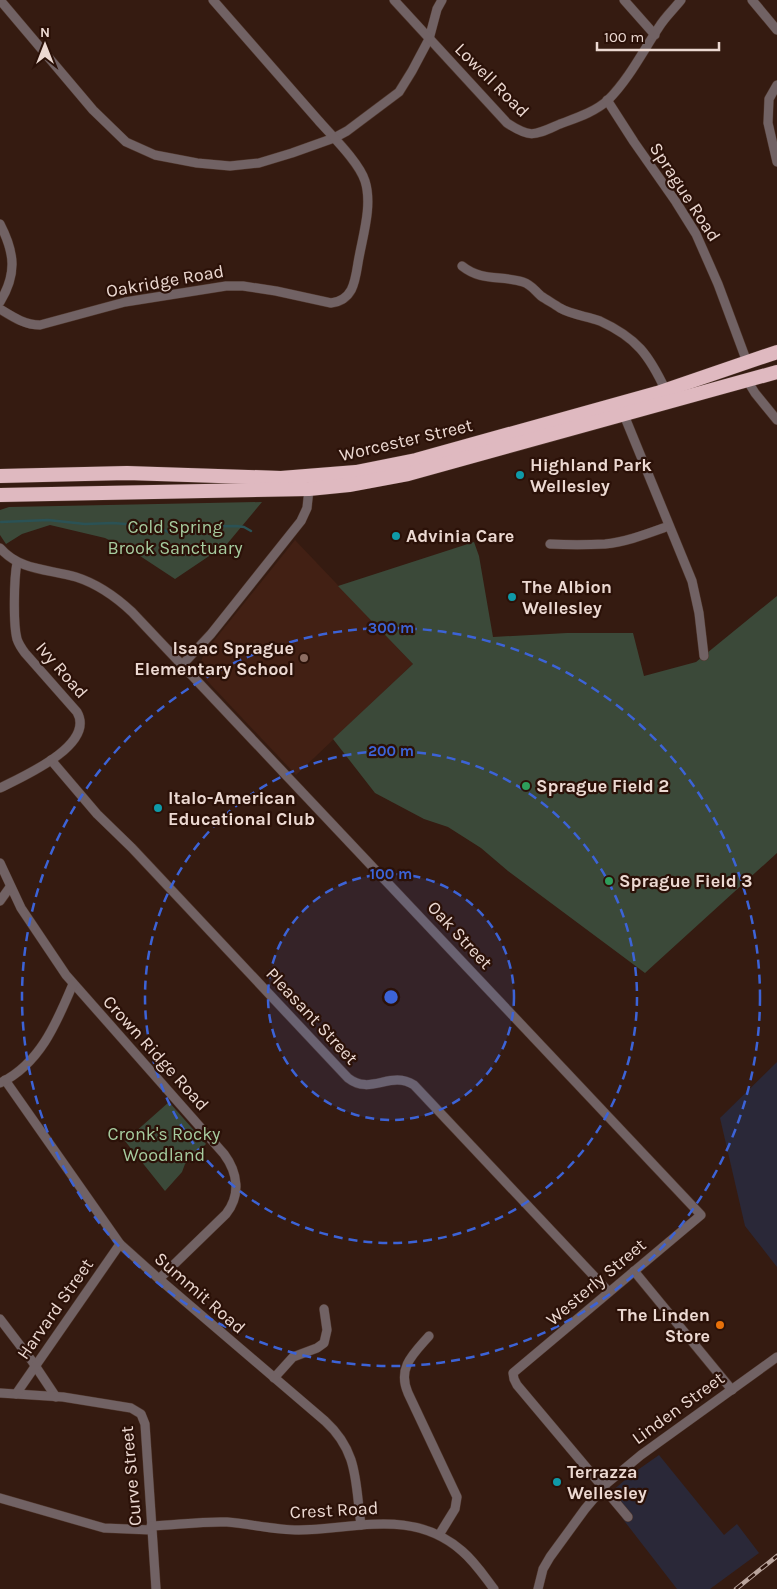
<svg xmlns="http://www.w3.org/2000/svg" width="777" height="1589" font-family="Karla,sans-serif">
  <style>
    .commercial { fill: #2a2838 }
    .built { fill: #422014 }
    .green { fill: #3b4939 }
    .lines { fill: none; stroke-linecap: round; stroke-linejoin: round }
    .stream { stroke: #2b5255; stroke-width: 2.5 }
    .minor-casing { stroke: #4f362c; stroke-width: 10 }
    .highway-casing { stroke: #4f362c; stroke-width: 15 }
    .minor { stroke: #716264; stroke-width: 9 }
    .highway { stroke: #dfb9c0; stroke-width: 14 }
    .rail-casing { stroke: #baa59d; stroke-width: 4.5 }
    .rail { stroke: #2b1108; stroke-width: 2.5; stroke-dasharray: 8; stroke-linecap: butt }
    .ring { fill: none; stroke: #3c63d7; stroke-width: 2.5; stroke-dasharray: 9 6 }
    .culture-dot { fill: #0f9aa8; stroke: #2b1108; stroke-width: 2 }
    .education-dot { fill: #8d6e63; stroke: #2b1108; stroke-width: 2 }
    .leisure-dot { fill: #2e9e5b; stroke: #2b1108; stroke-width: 2 }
    .food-dot { fill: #e8710a; stroke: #2b1108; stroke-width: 2 }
    .labels { text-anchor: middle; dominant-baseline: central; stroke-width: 4.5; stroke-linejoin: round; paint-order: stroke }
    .street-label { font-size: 18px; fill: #ecd9d2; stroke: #2b1108 }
    .poi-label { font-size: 18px; font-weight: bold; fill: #ecd9d2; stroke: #2b1108; text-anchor: start }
    .park-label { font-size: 18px; fill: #a6cc9f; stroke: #2b1108 }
    .centre { fill: #3c63d7; stroke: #2b1108; stroke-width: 2.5 }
    .ring-label { font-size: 15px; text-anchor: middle; font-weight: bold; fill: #3c63d7; stroke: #2b1108; stroke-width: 4.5; stroke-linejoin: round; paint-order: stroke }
  </style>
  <rect width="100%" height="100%" fill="#351b11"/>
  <g class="commercial">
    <path d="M777,1062v205l-32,-41 -25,-108z"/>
    <path d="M659,1455l65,80 13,-11 22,29 -49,36h-33l-55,-71 6,-5 -17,-21 21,-18z"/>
  </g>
  <path class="built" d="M295,540l118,124 -117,111 -85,-90 -8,-9 -2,-14 3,-9z"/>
  <g class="green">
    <path d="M262,502l-35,42 -52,35 -38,-25 -32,-16 -55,-13 -28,9 -16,10 -6,-9v-25l9,-3z"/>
    <path d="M474,542l5,14 14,81 74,-4h66l11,43 52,-14 81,-66v257l-132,120 -137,-102 -27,-23 -33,-21 -24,-8 -49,-26 -42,-54 80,-75 -75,-78z"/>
    <path d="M169,1102l37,42 -21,20 -3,8 -17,19 -40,-50z"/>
  </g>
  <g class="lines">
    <path class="stream" d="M1,522l47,-2 37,4 28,-1 25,2 9,-1h6l15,8 7,-4 4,-1 57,-1 8,1 7,4"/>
    <defs>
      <g id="minor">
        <path d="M0,0l93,110 33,32 29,13 42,8 33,3 29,-3 33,-10 42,-15 13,-7 52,-39 13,-21 17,-32 8,-30 5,-9"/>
        <path d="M394,0l113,123c24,16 28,12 53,1 16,-6 35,-12 48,-24 21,-21 35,-49 51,-73 6,-10 15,-18 22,-27"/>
        <path d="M624,0l31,35"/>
        <path d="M752,0l25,30"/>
        <path d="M777,85l-8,14 -1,24 9,39"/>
        <path d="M607,100l27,42 42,60 20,32 22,50 29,78"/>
        <path d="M0,224c15,29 17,50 0,78"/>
        <path d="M462,266c20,16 39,9 61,16 9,3 11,8 18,14 6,4 13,8 19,12 12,7 27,8 40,13 37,17 49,34 66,70"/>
        <path d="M0,309c13,8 25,16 40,16l85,-23 101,-16h17l33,5 55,12c22,-3 24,-21 27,-40 4,-25 15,-57 7,-82 -6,-19 -34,-46 -47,-61 -35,-40 -70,-80 -105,-120"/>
        <path d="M747,380l8,13 22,27"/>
        <path d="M624,415l68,166 7,32 5,43"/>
        <path d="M550,544c18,1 36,1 55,0 22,-2 44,-11 64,-18"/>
        <path d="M0,548c20,23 49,21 76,29 22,7 40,20 56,35l569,603 -188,158 1,6 3,6 111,132"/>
        <path d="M183,664l28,-30 90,-113 6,-13 2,-19"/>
        <path d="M51,760l46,54 35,34 216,230c23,18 42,-8 66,7l195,207"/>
        <path d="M0,788c22,-11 96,-43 77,-76l-52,-59c-3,-4 -6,-8 -8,-14 -4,-15 -3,-61 0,-76"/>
        <path d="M0,863l21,45 45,67 158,179c14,19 17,41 2,60l-67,65"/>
        <path d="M0,901l10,-14"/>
        <path d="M5,1080l115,164 39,35 166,142c34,31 30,62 36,104"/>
        <path d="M0,1083c40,-19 57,-61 73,-99"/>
        <path d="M634,1271l98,119"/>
        <path d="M0,1319l32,42 24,36"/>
        <path d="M429,1336c-16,18 -32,32 -21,57l49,104 -2,12 -16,26"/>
        <path d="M274,1378l19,-21 24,-9 7,-5 3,-13 -3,-21"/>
        <path d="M0,1393l63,4 68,11 10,6 4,10 11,165"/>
        <path d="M16,1394l104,-150"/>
        <path d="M0,1498l104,30 47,2"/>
        <path d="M151,1526c26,-1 51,-5 76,-4 24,2 48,8 72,8 58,-1 114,-22 163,21 13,11 22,25 32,38"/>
        <path d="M538,1589l5,-20 7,-12 35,-48 21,-25 35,-29 136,-98"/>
      </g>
      <g id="highway">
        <path d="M0,476l127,-3 154,5 75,-6 60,-12 241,-67 120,-41"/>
        <path d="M0,495l309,-6 40,-4 59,-11 369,-102"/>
      </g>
    </defs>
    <use href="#minor" class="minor-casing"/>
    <use href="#highway" class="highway-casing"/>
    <use href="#minor" class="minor"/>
    <use href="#highway" class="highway"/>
    <defs>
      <path id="rail" d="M736,1589l41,-33"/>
    </defs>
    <use href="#rail" class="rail-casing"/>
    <use href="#rail" class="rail"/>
  </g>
  <circle cx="391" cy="997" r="123" fill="#3c63d7" fill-opacity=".12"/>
  <g class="ring">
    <circle cx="391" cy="997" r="123"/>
    <circle cx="391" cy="997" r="246"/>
    <circle cx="391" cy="997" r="369"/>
  </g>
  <g class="culture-dot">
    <circle cx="520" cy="475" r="5"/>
    <circle cx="396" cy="536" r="5"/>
    <circle cx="512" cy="597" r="5"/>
    <circle cx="158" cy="808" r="5"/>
    <circle cx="557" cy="1482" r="5"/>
  </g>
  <circle class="education-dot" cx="304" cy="658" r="5"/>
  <g class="leisure-dot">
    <circle cx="526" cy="786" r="5"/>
    <circle cx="609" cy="881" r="5"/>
  </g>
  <circle class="food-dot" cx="720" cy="1325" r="5"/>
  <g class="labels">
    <g class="street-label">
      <text transform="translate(492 80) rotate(45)">Lowell Road</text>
      <text transform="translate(685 192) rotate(57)">Sprague Road</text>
      <text transform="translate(165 281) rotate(-10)">Oakridge Road</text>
      <text transform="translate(406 440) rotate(-13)">Worcester Street</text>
      <text transform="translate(62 670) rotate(49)">Ivy Road</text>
      <text transform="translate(460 935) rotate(47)">Oak Street</text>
      <text transform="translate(312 1016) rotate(47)">Pleasant Street</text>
      <text transform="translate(156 1053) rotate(48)">Crown Ridge Road</text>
      <text transform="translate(596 1282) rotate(-40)">Westerly Street</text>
      <text transform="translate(200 1293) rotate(41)">Summit Road</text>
      <text transform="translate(55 1309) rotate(-55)">Harvard Street</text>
      <text transform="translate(678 1408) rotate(-36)">Linden Street</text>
      <text transform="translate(131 1476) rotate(-95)">Curve Street</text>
      <text transform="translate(334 1510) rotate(-3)">Crest Road</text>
    </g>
    <g class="poi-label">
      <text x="530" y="465">Highland Park<tspan x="530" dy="21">Wellesley</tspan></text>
      <text x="406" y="536">Advinia Care</text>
      <text x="522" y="587">The Albion<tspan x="522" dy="21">Wellesley</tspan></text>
      <text x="294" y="648" text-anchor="end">Isaac Sprague<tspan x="294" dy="21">Elementary School</tspan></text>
      <text x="536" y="786">Sprague Field 2</text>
      <text x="168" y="798">Italo-American<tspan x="168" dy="21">Educational Club</tspan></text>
      <text x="619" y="881">Sprague Field 3</text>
      <text x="710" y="1315" text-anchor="end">The Linden<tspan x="710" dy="21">Store</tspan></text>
      <text x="567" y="1472">Terrazza<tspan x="567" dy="21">Wellesley</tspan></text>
    </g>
    <g class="park-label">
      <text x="175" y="527">Cold Spring<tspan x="175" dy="21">Brook Sanctuary</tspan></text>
      <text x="164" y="1134">Cronk's Rocky<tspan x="164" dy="21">Woodland</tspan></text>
    </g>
  </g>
  <circle cx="391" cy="997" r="8" class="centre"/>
  <g class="ring-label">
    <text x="391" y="633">300 m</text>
    <text x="391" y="756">200 m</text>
    <text x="391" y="879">100 m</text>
  </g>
  <g transform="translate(45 45)" stroke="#2b1108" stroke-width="4" paint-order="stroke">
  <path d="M0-4L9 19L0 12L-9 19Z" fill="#ecd9d2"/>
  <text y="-8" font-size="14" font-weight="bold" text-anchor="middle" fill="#ecd9d2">N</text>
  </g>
  <path d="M597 42v8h122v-8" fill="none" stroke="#ecd9d2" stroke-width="2.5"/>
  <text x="604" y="42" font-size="15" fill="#ecd9d2" stroke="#2b1108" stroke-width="4" paint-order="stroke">100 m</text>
</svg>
